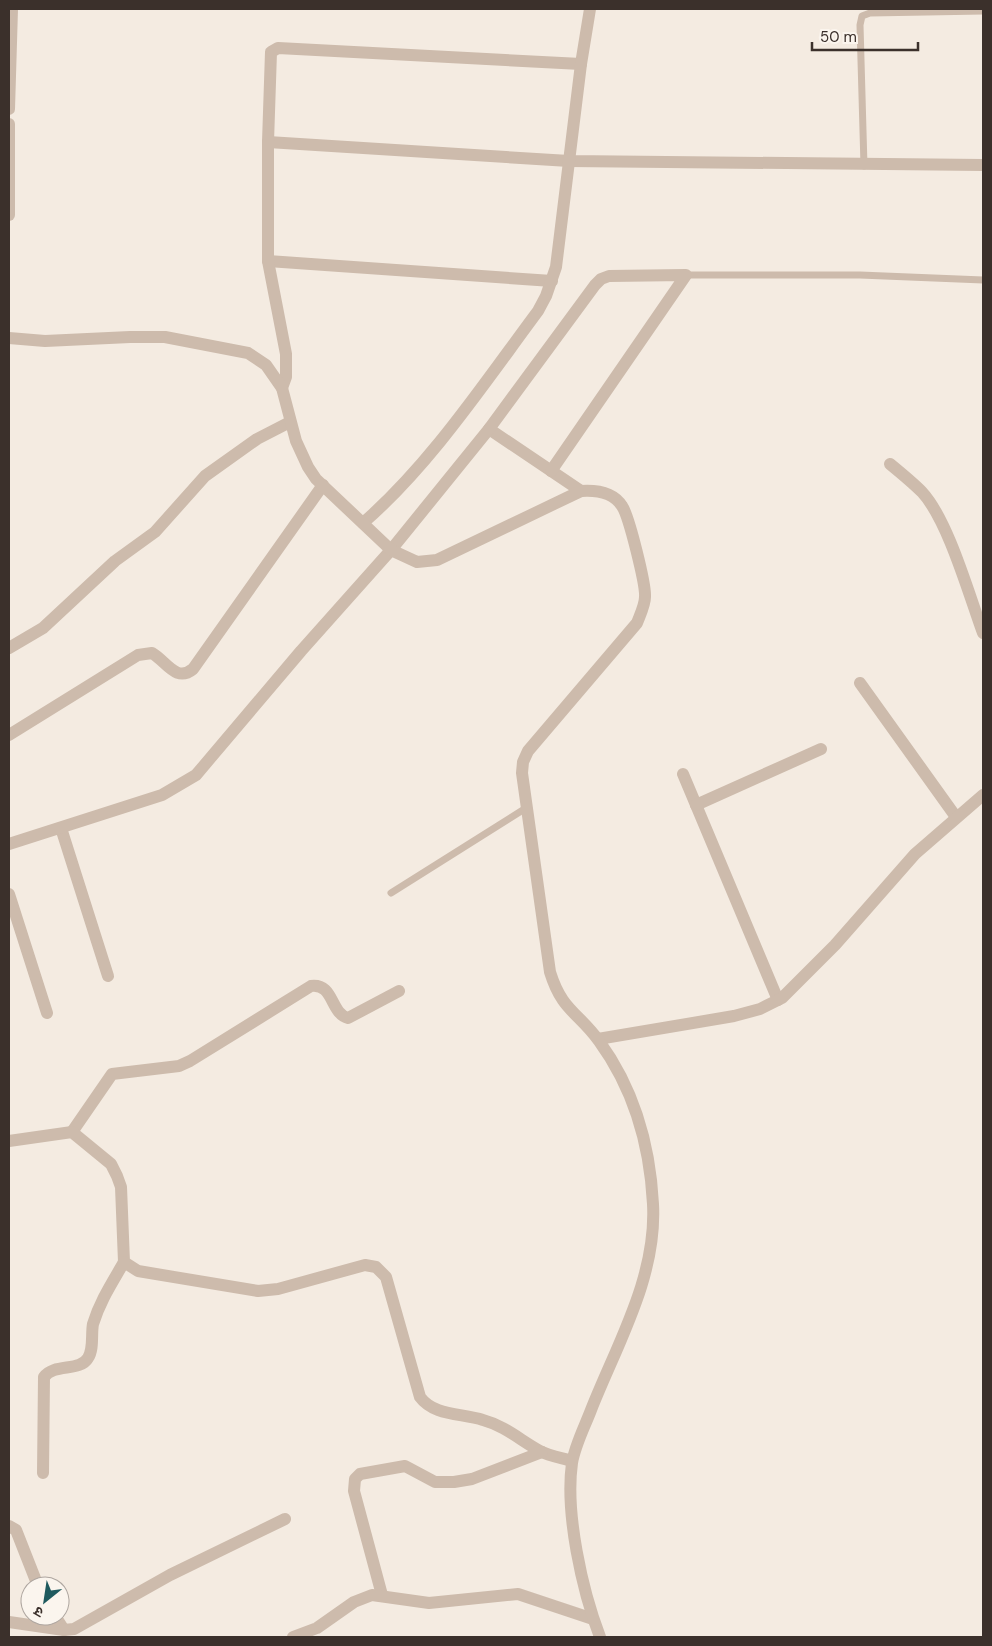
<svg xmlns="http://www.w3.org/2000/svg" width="992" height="1646" font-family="'DM Sans','Noto Sans Devanagari',sans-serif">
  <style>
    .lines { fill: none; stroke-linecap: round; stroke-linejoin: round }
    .service { stroke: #cdbbac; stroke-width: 7 }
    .minor { stroke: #cdbbac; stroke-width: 12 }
    .tertiary { stroke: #cdbbac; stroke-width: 12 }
  </style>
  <rect width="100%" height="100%" fill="#f4ebe1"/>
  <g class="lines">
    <g class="service">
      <path d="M864,166l-4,-141 2,-9 8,-3 113,-2"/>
      <path d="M686,275h174l123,5"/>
      <path d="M391,893l135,-85"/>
    </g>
    <g class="minor">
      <path d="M9,109l3,-100"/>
      <path d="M9,124v91"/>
      <path d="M268,142l301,19 414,4"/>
      <path d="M268,261l284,20"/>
      <path d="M282,388l4,-11v-23l-18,-93v-119l3,-90 7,-4 303,16"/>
      <path d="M489,429l92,62"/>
      <path d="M890,464c11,9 22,18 32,28 26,28 47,103 61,141"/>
      <path d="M363,523c67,-58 122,-141 175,-212l8,-15 10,-29 25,-203 9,-55"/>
      <path d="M9,648l34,-20 72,-67 40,-29 50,-56 52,-37 33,-17"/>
      <path d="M860,683l96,134"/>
      <path d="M9,735l129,-80 14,-2c14,8 24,30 41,16l130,-184"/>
      <path d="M683,774l95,226"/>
      <path d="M696,805l125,-56"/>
      <path d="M61,828l47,148"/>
      <path d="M9,844l153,-49 34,-20 105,-124 90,-101 98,-121 106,-144 6,-6 8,-3 77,-1 -135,196"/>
      <path d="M9,894l38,119"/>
      <path d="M598,1039l136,-23 26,-7 22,-11 53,-53 80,-91 68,-59"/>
      <path d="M72,1132l40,-58 67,-8 11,-5 121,-75c23,-3 19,27 37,32l51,-27"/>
      <path d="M9,1141l63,-9 39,32 6,12 4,11 3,75 14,9 120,20 20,-2 87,-24 11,2 10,10 34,120c14,19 41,16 63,23 22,6 37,20 57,31 9,5 22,7 32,10"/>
      <path d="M43,1473l1,-96c10,-14 36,-5 44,-19 6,-9 3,-24 5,-34 7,-23 19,-41 31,-62"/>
      <path d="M9,1526l7,4 22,56"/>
      <path d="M382,1595l-28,-104 1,-12 5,-5 45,-8 30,16h19l18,-3 70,-27"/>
      <path d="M55,1616l9,14"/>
      <path d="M9,1622l55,8 10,-1 96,-54 115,-56"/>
      <path d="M293,1637l24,-9 37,-26 18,-7 57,8 89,-9 75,25"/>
    </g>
    <path class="tertiary" d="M9,338l36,3 85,-4h35l83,16 18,12 16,23 14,53 12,26 8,12 75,71 26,12 20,-2 144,-69c15,-1 32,1 41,15 7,10 24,79 23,91 0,8 -5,18 -8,26l-109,128 -5,11 -1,11 28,199c12,39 28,40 49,69 35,48 51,105 54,163 4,73 -36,140 -62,206 -6,16 -16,35 -19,53 -7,50 10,127 28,174"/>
  </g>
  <rect width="992" height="1646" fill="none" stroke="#3b302b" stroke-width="20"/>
  <g transform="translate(45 1601) rotate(210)"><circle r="24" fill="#fbf5ee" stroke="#aea6a0"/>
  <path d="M0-4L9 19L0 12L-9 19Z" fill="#1f5a5e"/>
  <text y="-8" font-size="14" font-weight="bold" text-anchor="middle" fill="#3b302b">उ</text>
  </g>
  <path d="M812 42v8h106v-8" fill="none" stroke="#3b302b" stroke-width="2.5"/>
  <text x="820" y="42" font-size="15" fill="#3b302b" stroke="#fbf5ee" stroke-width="4" paint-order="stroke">50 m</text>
</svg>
